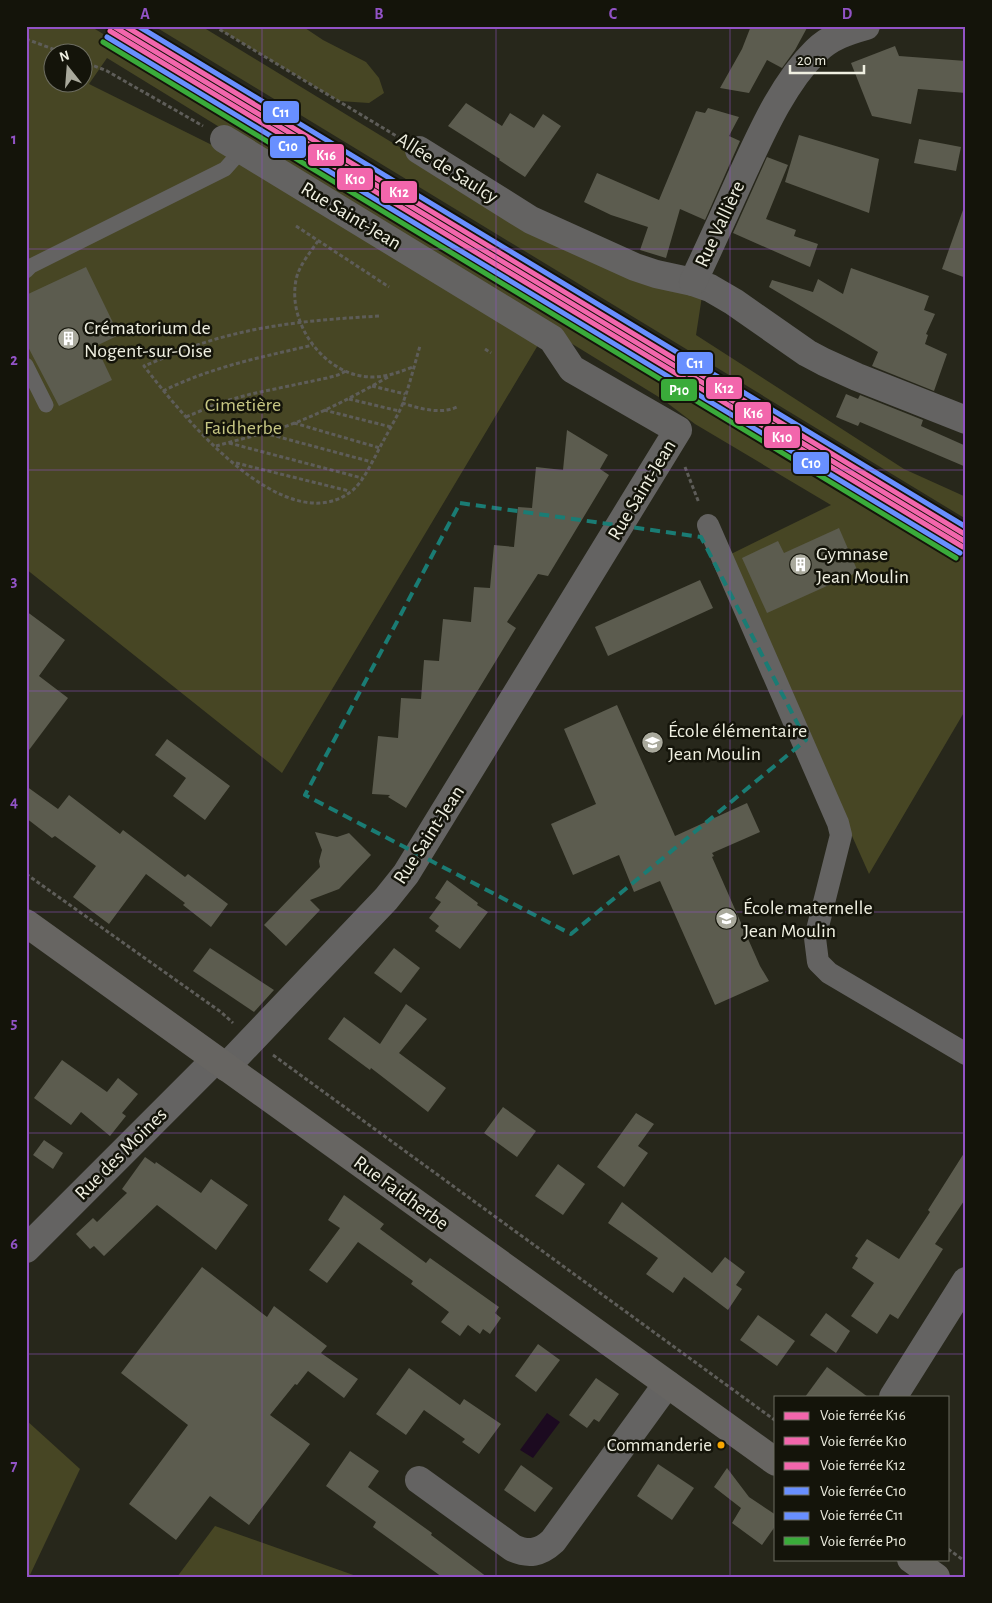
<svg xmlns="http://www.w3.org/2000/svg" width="992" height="1603" font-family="'Alegreya Sans',sans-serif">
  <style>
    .green { fill: #474624; fill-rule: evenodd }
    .water { fill: #1c0a20 }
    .building { fill: #5c5c4f }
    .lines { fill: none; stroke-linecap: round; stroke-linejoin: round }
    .path { stroke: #5e5d59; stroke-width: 3; stroke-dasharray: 4 2.5; stroke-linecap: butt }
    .service { stroke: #646362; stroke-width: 15 }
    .pedestrian { stroke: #646362; stroke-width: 22 }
    .minor { stroke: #646362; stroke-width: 28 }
    .secondary { stroke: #676562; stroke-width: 28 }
    .rail-1-casing { stroke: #14140a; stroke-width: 9 }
    .rail-2-casing { stroke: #14140a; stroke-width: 9 }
    .rail-3-casing { stroke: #14140a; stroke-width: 9 }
    .rail-4-casing { stroke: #14140a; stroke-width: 9 }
    .rail-5-casing { stroke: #14140a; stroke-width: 9 }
    .rail-6-casing { stroke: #14140a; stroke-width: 9 }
    .rail-1 { stroke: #f266ac; stroke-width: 5 }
    .rail-2 { stroke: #f266ac; stroke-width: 5 }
    .rail-3 { stroke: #f266ac; stroke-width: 5 }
    .rail-4 { stroke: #688fff; stroke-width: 5 }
    .rail-5 { stroke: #688fff; stroke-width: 5 }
    .rail-6 { stroke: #3aab3a; stroke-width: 5 }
    .marked { fill: none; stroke: #1a7c74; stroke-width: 4; stroke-dasharray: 10 6; stroke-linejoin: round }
    .grid { fill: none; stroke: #9253c6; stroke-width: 1; stroke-opacity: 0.55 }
    .bus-dot { fill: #f7a600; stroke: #14140a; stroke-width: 2 }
    .labels { text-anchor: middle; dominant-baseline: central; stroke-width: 5; stroke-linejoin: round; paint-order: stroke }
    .bus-label { font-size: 19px; fill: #efefe1; stroke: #14140a; text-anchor: end }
    .street-label { font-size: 20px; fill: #efefe1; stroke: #14140a }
    .poi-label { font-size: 20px; fill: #efefe1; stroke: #14140a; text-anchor: start }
    .park-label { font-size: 20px; fill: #c6c683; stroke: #14140a }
    .line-badge { stroke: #14140a; stroke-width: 2 }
    .badge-label { font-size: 14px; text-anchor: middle; font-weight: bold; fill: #fff }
    .neatline { fill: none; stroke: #9253c6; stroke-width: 2 }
    .grid-label { font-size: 16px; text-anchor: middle; font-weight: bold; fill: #9253c6 }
  </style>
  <rect width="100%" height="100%" fill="#27271b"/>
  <g class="green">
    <path d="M26,26h64l876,531v152l-97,165 -142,-318 104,-51 -136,-81 -33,-25 -555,-341 -18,26 127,63 322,198 -256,428 -256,-204zM52,52h30v30h-30z"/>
    <path d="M154,26h47l300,183 201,87 -6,39 208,134 62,28v22z"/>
    <path d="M214,26h88l21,14 43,22 13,16 5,15 -15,10 -30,-2z"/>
    <path d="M26,1420l54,49 -51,108h-3z"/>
    <path d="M215,1526l144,51h-182z"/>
  </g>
  <path class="water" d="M547,1413l13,9 -27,36 -13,-8z"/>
  <g class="building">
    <path d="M751,26h57l-13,24 -13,18 -15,-8 -18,33 -29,-5 22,-39z"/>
    <path d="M895,46l4,10 67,5v32l-48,-4 -7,35 -39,-8 -21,-53z"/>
    <path d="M466,103l36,23 8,-13 24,15 9,-14 18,12 -36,51 -26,-17 1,-1 -52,-33z"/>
    <path d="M708,108l31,9 -10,19 11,5 -35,79 -25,-11 -14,49 -26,-8 8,-23 -37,-12 -27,-13 13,-29 62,27 37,-89 9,2z"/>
    <path d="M799,135l80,24 -10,54 -84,-31z"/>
    <path d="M919,139l42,8 -5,24 -42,-8z"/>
    <path d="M767,157l21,8 -22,54 30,11 -2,6 24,8 -8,23 -77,-34z"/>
    <path d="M963,210h3v68l-24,-9z"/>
    <path d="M86,267l33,68 -23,11 16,34 -53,26 -33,-63v-48z"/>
    <path d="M851,268l78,28 -5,14 11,4 -9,20 2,1 -3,9 22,10 -13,37 -62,-25 6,-14 -109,-65 3,-7 41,12 5,-13 25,15z"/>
    <path d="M846,394l12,5 2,-4 63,25 -2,6 45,20v21l-106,-45 -2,4 -22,-9z"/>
    <path d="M567,430l41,25 -8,14 9,6 -61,101 -10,-2 -31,48 9,6 -110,180 -18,-11 2,-2 -18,-1 6,-58 20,2 3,-40 20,1 3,-39 15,1 4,-42 28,3 3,-35 16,1 4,-43 20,2 4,-40 14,1 4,-41 27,3z"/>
    <path d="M839,528l19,44 -91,41 -25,-55 36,-17 6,12z"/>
    <path d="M700,580l13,28 -105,48 -13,-29z"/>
    <path d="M26,611l39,29 -26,36 29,22 -42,56z"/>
    <path d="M617,705l58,131 72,-33 13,29 -48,21 2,3 -2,1 48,109 9,15 -54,24 -55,-124 -26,11 -15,-37 -46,20 -22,-51 45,-20 -32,-75z"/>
    <path d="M167,739l63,47 -25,34 -32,-24 13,-18 -31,-23z"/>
    <path d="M26,786l32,23 11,-14 51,39 3,-4 62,47 3,-3 40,30 -17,23 -28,-22 2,-2 -39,-29 -37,50 -36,-27 23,-31 -41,-30 -3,2 -26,-20z"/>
    <path d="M315,832l22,5 12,-4 22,22 -32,34 -29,11 10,10 -34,36 -22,-21 56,-58 -1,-6 3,-11z"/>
    <path d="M447,880l31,23 -1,2 11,7 -28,37 -25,-18 4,-5 -10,-8 12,-16 -6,-4z"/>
    <path d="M210,948l64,42 -20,22 -61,-41z"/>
    <path d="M394,948l26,20 -19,25 -27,-20z"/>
    <path d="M406,1004l21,15 -28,34 47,35 -18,24 -57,-44 -1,2 -42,-31 16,-22 36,27z"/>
    <path d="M62,1060l45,32 11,-14 20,16 -16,19 4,3 -16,20 -29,-24 -10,13 -37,-27z"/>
    <path d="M503,1107l33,24 -19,26 -33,-24z"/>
    <path d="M636,1113l18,11 -16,22 10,7 -24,34 -27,-20z"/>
    <path d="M44,1140l19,13 -10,16 -20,-14z"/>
    <path d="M966,1150v48l-31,46 8,5 -45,70 -8,-5 -13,20 -26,-18 23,-33 -22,-15 6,-10 -3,-2 12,-17 32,20 31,-47 -2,-2z"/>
    <path d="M145,1157l10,7 1,-2 45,31 10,-14 37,26 -32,45 -59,-45 -53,51 -10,-10 -4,3 -14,-15 17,-16 4,4 30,-29 -5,-4z"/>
    <path d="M558,1164l27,20 -22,31 -28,-19z"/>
    <path d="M344,1195l40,29 -4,5 46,34 4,-5 69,49 -4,6 6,5 -11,16 -7,-5 -3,5 -12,-9 -8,11 -19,-14 8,-10 -38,-28 2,-3 -55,-39 -31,41 -18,-13 31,-42 -12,-8z"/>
    <path d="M622,1202l90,71 13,-16 20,15 -9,13 6,4 -14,21 -44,-33 -11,16 -27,-19 12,-16 -50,-35z"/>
    <path d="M202,1267l65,50 7,-11 53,40 -6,7 37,26 -14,19 -36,-27 -11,14 -2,-1 -25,31 40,29 -61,81 -39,-29 -34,44 -47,-36 59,-79 -67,-52z"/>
    <path d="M826,1313l24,18 -14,22 -26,-18z"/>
    <path d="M758,1315l37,26 -18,25 -37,-26z"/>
    <path d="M538,1344l22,16 -24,32 -21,-16z"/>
    <path d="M827,1367l41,30h-63z"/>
    <path d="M409,1368l51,37 4,-6 37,25 -22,30 -17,-12 3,-3 -41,-29 -18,25 -30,-21z"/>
    <path d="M596,1378l23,16 -20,28 -5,-3 -7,9 -18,-13z"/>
    <path d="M350,1451l29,20 -11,16 64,46 -1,2 56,42h-45l-69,-50 3,-5 -50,-36z"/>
    <path d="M658,1464l36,24 -22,32 -35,-24z"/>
    <path d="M521,1465l32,23 -18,24 -31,-22z"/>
    <path d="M727,1468l22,29 27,18v10l-14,20 -30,-22 9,-15 -27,-21z"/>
  </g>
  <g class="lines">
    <g class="path">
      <path d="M214,26l184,111"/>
      <path d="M26,39l35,13"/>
      <path d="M82,61l25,10 96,55"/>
      <path d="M296,226l93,61"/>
      <path d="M318,241c-8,12 -19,24 -22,39 -9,45 30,97 76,97 15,0 27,-5 41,-10"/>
      <path d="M379,316c-51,3 -103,7 -152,20 -28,7 -56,19 -83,30 36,47 142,179 209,124 10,-9 17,-24 23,-35 8,-16 17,-31 25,-47 8,-20 13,-42 19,-62"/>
      <path d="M485,349l6,4"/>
      <path d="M372,386l33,8"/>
      <path d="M163,391c48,-24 99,-34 150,-46"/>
      <path d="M349,399l50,12"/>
      <path d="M402,403c16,5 38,12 55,4"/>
      <path d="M324,410l67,17"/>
      <path d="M186,417l36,-15 29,-8 76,-16 11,-3 8,-4"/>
      <path d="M294,423l86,25"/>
      <path d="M264,433l108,29"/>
      <path d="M229,443l133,35"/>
      <path d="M216,446c18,-5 37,-10 56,-15 41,-13 79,-33 116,-54"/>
      <path d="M236,463l113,28"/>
      <path d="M685,467l14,36"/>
      <path d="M26,874l195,138 12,11"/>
      <path d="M273,1055l503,366"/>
      <path d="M948,1549l18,13"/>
    </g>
    <g class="service">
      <path d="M26,271l5,-5 194,-97 17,-19"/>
      <path d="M26,365l20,40"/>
    </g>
    <path class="pedestrian" d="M708,525l130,298 3,12 -26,103 3,24 11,11 137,81"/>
    <g class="minor">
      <path d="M224,139l328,200 20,30 106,61 -272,444 -20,25 -160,168"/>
      <path d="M419,150l112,70 104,47 21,7 37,8 17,6 24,14 73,51 17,9 33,15 109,43"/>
      <path d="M693,282c17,-36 33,-71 49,-107 19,-41 41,-92 74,-124 14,-14 32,-20 50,-25"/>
      <path d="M26,1249l189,-189"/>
      <path d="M893,1397l73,-116"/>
      <path d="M419,1480l94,68c16,7 27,5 40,-7l114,-157"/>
    </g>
    <g class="secondary">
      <path d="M26,923l750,539"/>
      <path d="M911,1559l25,18"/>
    </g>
    <defs>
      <path id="rail-1" d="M113,26l853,516"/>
      <path id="rail-2" d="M110,31l853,516"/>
      <path id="rail-3" d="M125,26l841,509"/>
      <path id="rail-4" d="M107,37l853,516"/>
      <path id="rail-5" d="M138,26l828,501"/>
      <path id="rail-6" d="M103,42l853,516"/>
    </defs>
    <use href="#rail-1" class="rail-1-casing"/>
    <use href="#rail-2" class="rail-2-casing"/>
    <use href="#rail-3" class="rail-3-casing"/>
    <use href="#rail-4" class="rail-4-casing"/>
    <use href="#rail-5" class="rail-5-casing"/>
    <use href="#rail-6" class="rail-6-casing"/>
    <use href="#rail-1" class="rail-1"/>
    <use href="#rail-2" class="rail-2"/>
    <use href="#rail-3" class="rail-3"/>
    <use href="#rail-4" class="rail-4"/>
    <use href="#rail-5" class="rail-5"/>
    <use href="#rail-6" class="rail-6"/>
  </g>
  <path class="marked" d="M460,503l241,34 105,203 -235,194 -266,-139z"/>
  <path class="grid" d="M262,26v1551M496,26v1551M730,26v1551M26,249h940M26,470h940M26,691h940M26,912h940M26,1133h940M26,1354h940"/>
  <defs>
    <symbol id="building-disc" viewBox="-11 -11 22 22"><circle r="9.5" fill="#a9a99c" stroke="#14140a"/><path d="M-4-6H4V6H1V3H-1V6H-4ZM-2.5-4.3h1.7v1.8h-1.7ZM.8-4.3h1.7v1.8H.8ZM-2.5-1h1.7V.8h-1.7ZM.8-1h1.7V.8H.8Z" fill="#fff"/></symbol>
    <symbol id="school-disc" viewBox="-11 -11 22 22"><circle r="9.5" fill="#a9a99c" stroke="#14140a"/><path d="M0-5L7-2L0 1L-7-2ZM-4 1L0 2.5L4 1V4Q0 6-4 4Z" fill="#fff"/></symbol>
  </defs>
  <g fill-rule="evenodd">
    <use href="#building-disc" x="56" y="326" width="25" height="25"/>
    <use href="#building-disc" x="788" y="552" width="25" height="25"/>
    <use href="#school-disc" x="640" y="730" width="25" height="25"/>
    <use href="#school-disc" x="714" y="906" width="25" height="25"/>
  </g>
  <circle class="bus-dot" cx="721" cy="1445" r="4.5"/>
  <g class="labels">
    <g class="bus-label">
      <text x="712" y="1445">Commanderie</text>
    </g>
    <g class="street-label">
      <text transform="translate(447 168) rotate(32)">Allée de Saulcy</text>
      <text transform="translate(351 216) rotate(31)">Rue Saint-Jean</text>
      <text transform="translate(720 224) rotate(-65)">Rue Vallière</text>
      <text transform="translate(642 490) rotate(-59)">Rue Saint-Jean</text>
      <text transform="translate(429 835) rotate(-57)">Rue Saint-Jean</text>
      <text transform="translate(121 1154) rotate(-45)">Rue des Moines</text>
      <text transform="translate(401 1193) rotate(36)">Rue Faidherbe</text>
    </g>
    <g class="poi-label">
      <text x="84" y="328">Crématorium de<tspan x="84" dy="23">Nogent-sur-Oise</tspan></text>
      <text x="816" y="554">Gymnase<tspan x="816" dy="23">Jean Moulin</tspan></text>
      <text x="668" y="731">École élémentaire<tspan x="668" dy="23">Jean Moulin</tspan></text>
      <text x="743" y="908">École maternelle<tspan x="743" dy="23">Jean Moulin</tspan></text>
    </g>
    <g class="park-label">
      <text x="243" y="405">Cimetière<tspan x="243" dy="23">Faidherbe</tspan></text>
    </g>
  </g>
  <g class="line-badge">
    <rect x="262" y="100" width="38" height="24" rx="5" fill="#688fff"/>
    <rect x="269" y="135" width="38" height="24" rx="5" fill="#688fff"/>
    <rect x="307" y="143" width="38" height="24" rx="5" fill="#f266ac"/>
    <rect x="336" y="167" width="38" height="24" rx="5" fill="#f266ac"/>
    <rect x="380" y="180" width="38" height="24" rx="5" fill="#f266ac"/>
    <rect x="676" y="351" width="38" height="24" rx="5" fill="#688fff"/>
    <rect x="705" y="376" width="38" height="24" rx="5" fill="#f266ac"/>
    <rect x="660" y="378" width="38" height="24" rx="5" fill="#3aab3a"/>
    <rect x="734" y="401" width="38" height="24" rx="5" fill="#f266ac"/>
    <rect x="763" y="425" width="38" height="24" rx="5" fill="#f266ac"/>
    <rect x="792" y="451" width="38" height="24" rx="5" fill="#688fff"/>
  </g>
  <g class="badge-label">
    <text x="281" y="117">C11</text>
    <text x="288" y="151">C10</text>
    <text x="326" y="160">K16</text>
    <text x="355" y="184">K10</text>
    <text x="399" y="197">K12</text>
    <text x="695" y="368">C11</text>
    <text x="724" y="393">K12</text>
    <text x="679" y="395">P10</text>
    <text x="753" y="418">K16</text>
    <text x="782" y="442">K10</text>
    <text x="811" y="468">C10</text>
  </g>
  <rect width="992" height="1603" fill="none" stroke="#14140a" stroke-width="55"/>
  <rect x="774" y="1396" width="175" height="165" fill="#14140a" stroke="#6c6c60"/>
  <rect x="784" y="1412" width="25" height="8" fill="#f266ac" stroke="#6c6c60"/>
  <text x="820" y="1420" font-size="15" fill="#efefe1">Voie ferrée K16</text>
  <rect x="784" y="1437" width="25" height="8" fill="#f266ac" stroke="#6c6c60"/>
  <text x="820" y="1446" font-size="15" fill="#efefe1">Voie ferrée K10</text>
  <rect x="784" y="1462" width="25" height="8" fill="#f266ac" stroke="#6c6c60"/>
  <text x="820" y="1470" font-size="15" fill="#efefe1">Voie ferrée K12</text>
  <rect x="784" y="1487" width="25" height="8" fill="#688fff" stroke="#6c6c60"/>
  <text x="820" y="1496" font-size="15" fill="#efefe1">Voie ferrée C10</text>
  <rect x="784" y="1512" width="25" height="8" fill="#688fff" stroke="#6c6c60"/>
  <text x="820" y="1520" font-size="15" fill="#efefe1">Voie ferrée C11</text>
  <rect x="784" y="1537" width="25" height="8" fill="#3aab3a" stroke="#6c6c60"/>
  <text x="820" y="1546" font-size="15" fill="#efefe1">Voie ferrée P10</text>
  <g transform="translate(68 68) rotate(343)"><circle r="24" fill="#14140a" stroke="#6c6c60"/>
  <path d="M0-4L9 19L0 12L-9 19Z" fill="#a9a99c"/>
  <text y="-8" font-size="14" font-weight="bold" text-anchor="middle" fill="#efefe1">N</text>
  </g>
  <path d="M790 65v8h74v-8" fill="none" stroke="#efefe1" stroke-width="2.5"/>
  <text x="797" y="65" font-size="15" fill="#efefe1" stroke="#14140a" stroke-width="4" paint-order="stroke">20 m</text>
  <rect x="28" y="28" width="936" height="1548" class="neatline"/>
  <g class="grid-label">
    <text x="145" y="19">A</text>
    <text x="379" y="19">B</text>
    <text x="613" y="19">C</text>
    <text x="847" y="19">D</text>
    <text x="14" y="144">1</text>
    <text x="14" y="365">2</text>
    <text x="14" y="586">3</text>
    <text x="14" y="807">4</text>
    <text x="14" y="1028">5</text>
    <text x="14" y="1249">6</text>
    <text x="14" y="1471">7</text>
  </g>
</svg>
